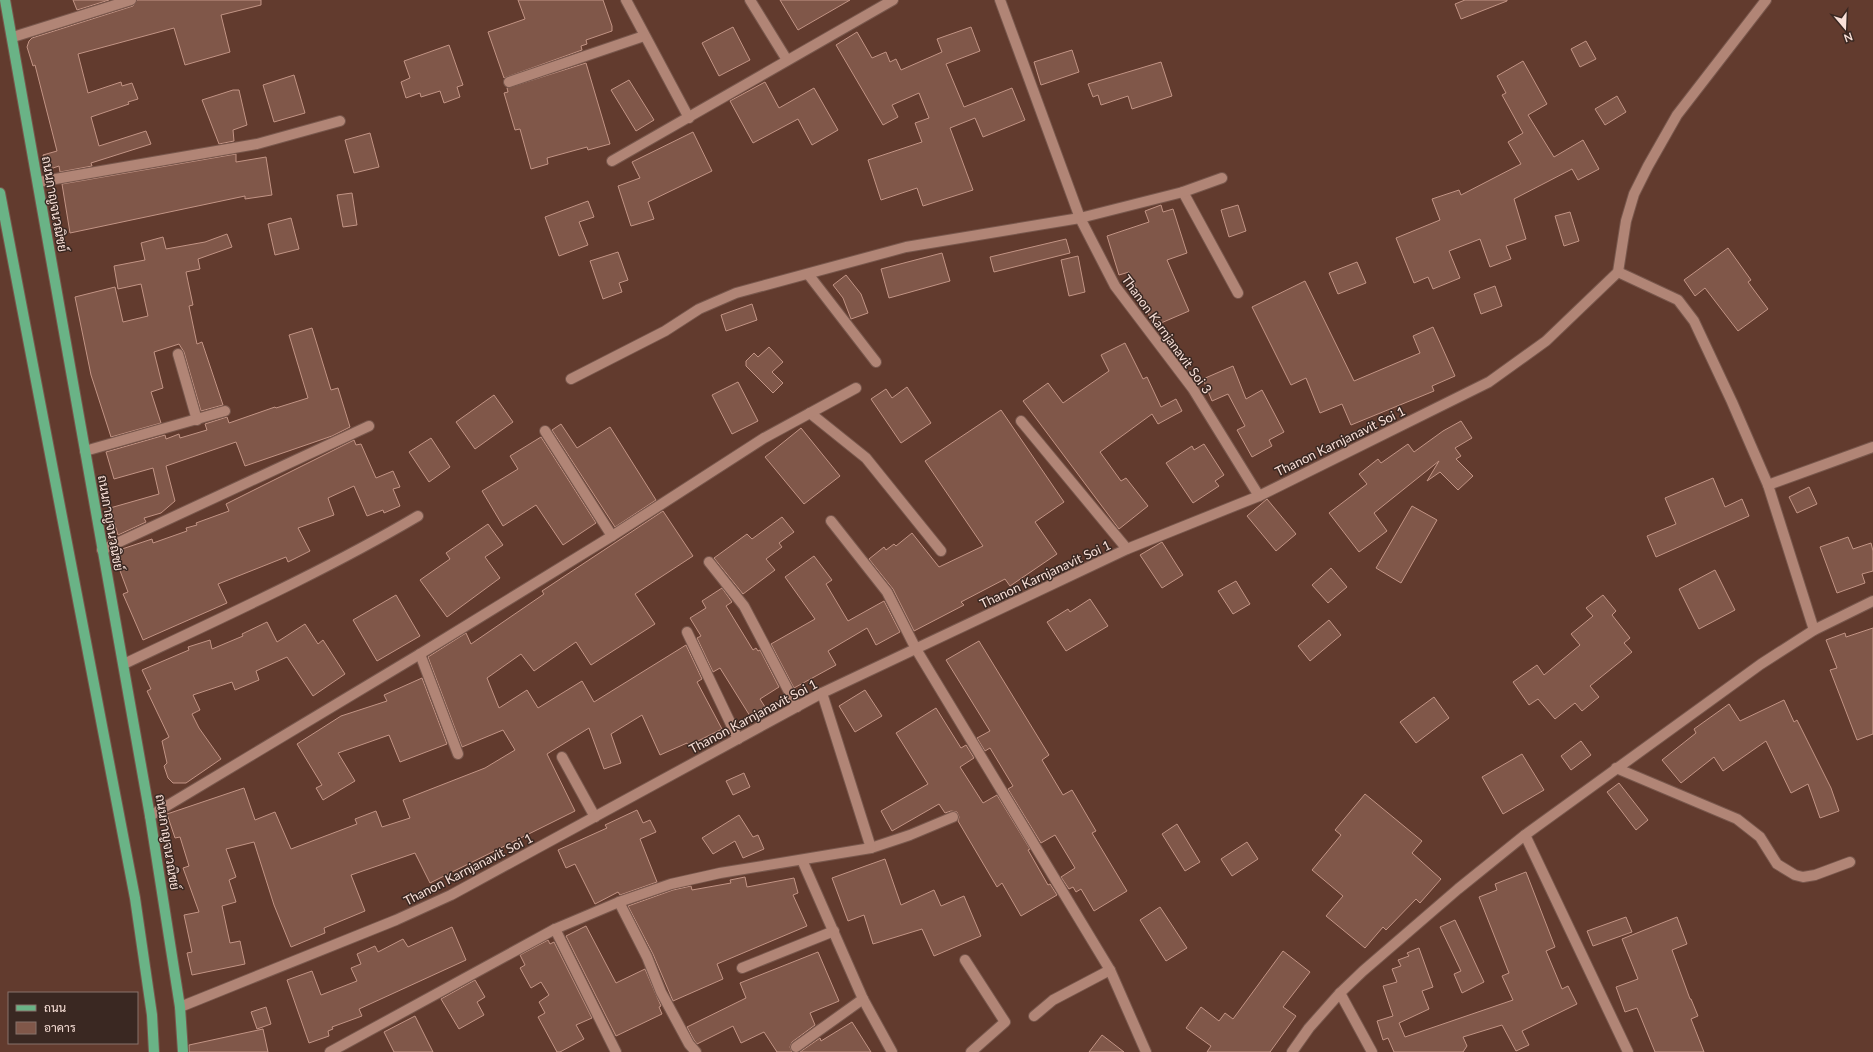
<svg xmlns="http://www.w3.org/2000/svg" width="1873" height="1052" font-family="Lato,Sarabun,sans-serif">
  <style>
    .building { fill: #805749; stroke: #c29485 }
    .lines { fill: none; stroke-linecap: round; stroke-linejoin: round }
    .street-casing { stroke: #78574c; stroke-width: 12 }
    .secondary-casing { stroke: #78574c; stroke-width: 12 }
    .primary-casing { stroke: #78574c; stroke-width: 12 }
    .street { stroke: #b18576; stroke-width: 10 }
    .secondary { stroke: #b18576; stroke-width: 10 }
    .primary { stroke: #6ab386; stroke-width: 10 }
    .labels { text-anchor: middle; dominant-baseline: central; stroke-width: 3; stroke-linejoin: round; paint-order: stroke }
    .street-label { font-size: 13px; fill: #fae1d9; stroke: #3a2822 }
  </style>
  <rect width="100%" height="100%" fill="#623b2e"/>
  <g class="building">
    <path d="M73,0h36l-32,10z"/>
    <path d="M137,0h124v5l-40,10 9,37 -45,13 -11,-37 -96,26 10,39 33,-11 1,4 10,-3 6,16 -10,3 1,2 -38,13 8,29 47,-15 5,13 -60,19 1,3 -32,6 -1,-6 -12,4 -4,-15 14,-4 -22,-86 -2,1 -6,-19 2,-6 3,-3 101,-32z"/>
    <path d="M518,0h85l9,26v5l-26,9 1,4 -6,2 1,4 -78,28 -16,-46 37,-13z"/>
    <path d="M780,0h70l-52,30z"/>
    <path d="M1465,0h42v1l-46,18 -6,-15z"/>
    <path d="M733,27l17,33 -31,16 -17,-33z"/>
    <path d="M971,27l9,24 -34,13 18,43 48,-19 13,32 -42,17 -8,-19 -25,10 23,62 -50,16 -6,-18 -36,12 -13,-40 54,-18 -7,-19 14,-5 -10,-25 -27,12 6,12 -15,8 -47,-80 21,-13 15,26 14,-6 4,10 6,-3 5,11 41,-18 -5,-13z"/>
    <path d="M1586,41l10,18 -16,8 -9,-18z"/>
    <path d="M449,45l14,40 -6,2 3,10 -16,6 -4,-12 -19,6 -1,-4 -14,5 -5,-16 9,-4 -6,-17z"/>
    <path d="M1072,50l7,22 -38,13 -7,-23z"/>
    <path d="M1523,61l24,43 -19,11 26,42 29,-17 16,29 -21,11 -6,-11 -58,30 12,40 -20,7 5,13 -21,8 -10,-28 -31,12 11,27 -27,11 -5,-12 -14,6 -18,-45 44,-18 -8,-21 27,-9 2,5 60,-31 -13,-22 15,-9 -21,-38 4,-2 -9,-17z"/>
    <path d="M1161,62l11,34 -40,13 -4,-13 -27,9 -3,-10 -5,2 -5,-13z"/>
    <path d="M586,63l24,81 -22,6 -1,-3 -40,11 1,6 -17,5 -11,-40 -5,1 -11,-37 4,-1 -1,-4z"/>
    <path d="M294,75l11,38 -31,9 -11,-37z"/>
    <path d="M629,80l25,40 -18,11 -25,-41z"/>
    <path d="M765,82l14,26 35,-20 24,42 -26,15 -14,-26 -45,24 -23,-42z"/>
    <path d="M233,90h6l8,35 -14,5 1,11 -15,3 -17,-44z"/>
    <path d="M1617,96l9,16 -21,13 -10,-16z"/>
    <path d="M693,132l19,39 -64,31 6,17 -23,7 -13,-40 22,-8 -8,-16z"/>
    <path d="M370,133l9,34 -25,6 -9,-33z"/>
    <path d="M236,154v8l30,-5 6,38 -27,4v-3l-175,37 -8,-49z"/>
    <path d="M352,193l5,32 -14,2 -6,-32z"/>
    <path d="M588,201l6,16 -15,5 9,23 -29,11 -14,-39z"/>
    <path d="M1161,205l2,7 10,-3 14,44 -20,7 22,51 -35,15 -25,-54 -10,3 -12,-39 42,-14 -4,-11z"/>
    <path d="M1238,205l8,26 -17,6 -8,-27z"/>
    <path d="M1570,212l9,29 -15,5 -9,-30z"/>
    <path d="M291,218l8,31 -24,6 -7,-31z"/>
    <path d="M227,234l5,13 -34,12 2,10 -14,3 7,33 -4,1 8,38 5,-2 21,63 -22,6 -17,-59 -5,-8 -25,8 9,36 -12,4 10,31 -50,14 -20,-62 -16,-78 40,-10 8,35 25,-6 -7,-32 -23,5 -4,-23 31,-6 -4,-17 22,-6 3,12 39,-7z"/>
    <path d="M1066,239l4,14 -76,19 -4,-15z"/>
    <path d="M1728,248l23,32 -3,2 20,27 -30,22 -33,-43 -10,8 -11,-16z"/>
    <path d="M618,252l10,28 -9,3 3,9 -19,7 -13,-38z"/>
    <path d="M942,253l8,28 -61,17 -8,-29z"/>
    <path d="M1078,256l7,36 -16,4 -8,-36z"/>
    <path d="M1357,262l9,21 -28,11 -9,-21z"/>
    <path d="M846,275l15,19 7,19 -17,6 -8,-21 -10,-13z"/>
    <path d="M1305,281l49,100 66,-28 -7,-17 20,-9 22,49 -23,10 2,5 -83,34 -9,-21 -22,9 -14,-35 -15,7 -39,-78z"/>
    <path d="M1495,286l7,20 -21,8 -7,-20z"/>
    <path d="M752,304l5,16 -31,11 -5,-16z"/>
    <path d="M312,328l19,62 7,-2 12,39 -18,9 -87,30 -9,-24 -70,24 9,35 -14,12 -17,5 2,4 -28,13 -8,-27 49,-14 -6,-26 -39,11 -8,-27 59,-17 1,4 13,-5 1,4 27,-8 -2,-6 22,-7 2,6 46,-16 1,1 32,-10 -19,-63z"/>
    <path d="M1125,343l18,36 4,-2 14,30 15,-8 6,12 -24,13 -6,-10 -52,38 21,29 5,-3 22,28 -29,23 -96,-128 25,-18 15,20 46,-32 -8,-16z"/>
    <path d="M769,347l14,15 -11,10 11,11 -10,10 -27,-27v-5l8,-8 4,4z"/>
    <path d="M1233,366l13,33 16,-9 22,42 -15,8 3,6 -20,11 -15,-27 8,-4 -17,-32 -16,7 -9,-22z"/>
    <path d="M738,382l20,39 -26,13 -20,-39z"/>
    <path d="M907,387l24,36 -30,20 -30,-44 15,-10 6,9z"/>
    <path d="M494,395l19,27 -38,27 -19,-27z"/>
    <path d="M1001,410l63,92 -29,20 22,32 -47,32 -5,-7 -44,23 3,3 -50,26 -21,-42 -24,-30 15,-12 2,3 8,-6 2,2 16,-13 27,34 44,-21 -58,-85z"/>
    <path d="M1461,421l11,17 -17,10 6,8 -5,3 17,17 -15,14 -18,-18 -13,9 12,-20 -65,52 13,18 -28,21 -30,-39 38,-29 -8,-10 19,-15 3,4 27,-19 6,8 29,-21z"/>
    <path d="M561,424l16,24 33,-21 46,73 -41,27 -63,-97z"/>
    <path d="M801,428l39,48 -36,28 -39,-47z"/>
    <path d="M541,437l55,86 -33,22 -27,-40 -33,21 -21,-35 36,-22 -8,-13z"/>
    <path d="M431,438l19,29 -21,15 -20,-30z"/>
    <path d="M354,440l2,5 5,-1 15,34 17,-7 7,16 -7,2 7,17 -16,7 -1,-3 -16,6 -13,-30 -26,12 6,17 -36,13 12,23 -22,11 -2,-5 -68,27 9,19 -84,37 -20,-46 5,-2 -15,-40 39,-13 1,4 34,-12 -1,-3 11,-3 -1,-2 33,-12 -3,-7z"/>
    <path d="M1204,444l20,31 -9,6 4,5 -26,17 -27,-40 26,-17 2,4z"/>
    <path d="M1713,478l12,29 17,-8 7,17 -93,41 -9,-21 29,-12 -11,-26z"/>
    <path d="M1809,487l8,17 -20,9 -8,-16z"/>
    <path d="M1267,499l29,35 -20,17 -29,-35z"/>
    <path d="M1412,506l25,14 -36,63 -25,-15z"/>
    <path d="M663,511l30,45 -58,38 20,30 -64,41 -15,-23 -42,29 -13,-17 -34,24 12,30 28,-18 11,18 44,-27 12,21 92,-57 16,34 -5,3 25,47 -34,17 -1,-3 -27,12 -18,-40 -31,19 10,29 -17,6 -15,-41 -42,26 28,57 -145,72 -15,-30 -64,22 14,36 -41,17 1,5 -34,14 -17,-42 -20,-63 -28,7 10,28 -7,3 7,22 -14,4 8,37 10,-2 5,23 -53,11 -5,-22 5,-1 -8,-37 15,-3 -16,-44 6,-2 -9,-29 -5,1 -8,-24 77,-26 11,32 20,-8 16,37 66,-25 -2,-5 21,-8 6,16 28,-9 -7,-18 82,-32 30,-18 -12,-20 -41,17 -34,-90 38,-24 5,11 73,-50 -2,-3z"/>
    <path d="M782,517l12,15 -15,11 3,4 -16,12 9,11 -32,24 -29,-36 33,-24 5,5z"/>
    <path d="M488,524l15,21 -18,12 15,21 -53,39 -27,-37 30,-21 -4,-6z"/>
    <path d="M1848,537l5,12 18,-6 2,8v20l-11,3 3,9 -28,10 -17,-46z"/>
    <path d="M1162,542l21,33 -21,13 -22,-33z"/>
    <path d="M814,556l18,24 -6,4 22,37 36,-20 16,31 -24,13 -9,-17 -39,23 8,14 -42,23 -23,-44 44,-25 -30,-42z"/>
    <path d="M1331,568l16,19 -19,16 -16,-18z"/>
    <path d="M1715,570l20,40 -36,19 -20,-40z"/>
    <path d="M1236,581l14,23 -17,10 -15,-23z"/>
    <path d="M722,588l10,14 -6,4 27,44 3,-2 2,3 2,-1 19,37 -19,12 5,8 -15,9 -30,-48 -7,4 -16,-34 4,-2 -11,-18 16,-10 -4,-7z"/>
    <path d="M396,595l24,41 -43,25 -24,-41z"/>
    <path d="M1603,595l13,16 -4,4 18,23 -6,5 8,9 -42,34 9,11 -17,14 -7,-8 -20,16 -17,-20 -9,6 -16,-23 24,-17 7,10 36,-30 -9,-11 22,-18 -7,-8z"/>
    <path d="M1090,599l18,27 -42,25 -19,-29 21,-13 2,3z"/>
    <path d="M1329,620l12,15 -31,26 -12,-15z"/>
    <path d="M267,622l10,20 28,-18 13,20 5,-4 22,34 -32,22 -26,-39 -31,14 3,9 -24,10 -3,-8 -39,13 7,15 -8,4 7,14 22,31 -35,24h-13l-5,-5 -4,-12 3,-3 -5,-22 7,-4 -22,-46 4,-2 -9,-19 47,-20 -1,-3 22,-7 2,9 31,-13 -1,-2z"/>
    <path d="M1873,628v106l-16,6 -27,-70 7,-2 -11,-28 19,-7 1,4z"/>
    <path d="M979,641l70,114 -7,5 21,35 9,-5 24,41 -4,2 35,58 -33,20 -13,-22 -5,3 -3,-5 -4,2 -8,-12 14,-9 -20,-33 -14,8 -33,-54 5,-3 -23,-38 -5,3 -8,-13 13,-7 -44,-71z"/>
    <path d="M422,678l25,66 -47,18 -11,-27 -51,18 17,28 -32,19 -7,-12 6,-3 -25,-41 44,-28 46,-15 -3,-6z"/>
    <path d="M865,690l17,26 -27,16 -16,-26z"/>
    <path d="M1434,697l15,21 -33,25 -16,-21z"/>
    <path d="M1784,700l10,22 3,-2 34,68 8,23 -19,7 -12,-34 -17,9 -25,-52 -43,30 -9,-14 -33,26 -19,-23 34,-27 -2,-4 35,-25 11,17z"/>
    <path d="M936,708l25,40 5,-3 8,13 -14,9 23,36 14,-8 33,54 -2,1 20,35 2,-1 7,11 -36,21 -19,-33 -5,4 -39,-66 1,-4 -2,-5 -6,-1 -6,2 -6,-9 -47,27 -11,-20 47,-27 -32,-51z"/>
    <path d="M1581,741l10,14 -20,15 -10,-14z"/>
    <path d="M1522,754l22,36 -41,24 -21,-37z"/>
    <path d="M744,773l6,14 -17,8 -7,-14z"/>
    <path d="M1619,783l29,37 -12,10 -29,-38z"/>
    <path d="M1365,794l57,47 -10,12 29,26 -21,24 -4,-4 -30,31 -3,-3 -18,21 -39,-32 17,-20 -31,-26 29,-35 -6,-5z"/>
    <path d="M637,810l6,13 7,-3 6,12 -16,7 17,43 -37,13 -2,-3 -23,12 -20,-40 -9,4 -8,-18 49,-22 -2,-3z"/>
    <path d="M739,815l14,22 5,-2 6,14 -21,9 -8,-17 -22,13 -11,-16z"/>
    <path d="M1177,824l23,38 -15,9 -23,-37z"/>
    <path d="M1247,842l11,17 -26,17 -11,-17z"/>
    <path d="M885,859l16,46 33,-15 7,16 23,-10 17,40 -47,20 -12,-27 -49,15 -9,-29 -16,6 -16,-43z"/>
    <path d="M1526,872l29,75 -9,4 16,38 6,-3 9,18 -55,27 7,14 -13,6 -14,-26 -39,12 4,9 -4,6h-69l-6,-14 -5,2 -6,-19 16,-5 -10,-30 14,-4 -5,-13 9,-3 -3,-6 11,-4 -2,-3 12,-5 14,39 -11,4 7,18 -30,14 6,14 108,-37 -11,-24 7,-3 -30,-76 18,-7 -2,-6z"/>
    <path d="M745,877l2,10 47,-9 4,15 -5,2 14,31 -90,38 6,15 -50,22 -20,-47 -25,-48 45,-16 18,-4 1,4 39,-7 -1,-3z"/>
    <path d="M1160,907l27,41 -21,13 -26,-41z"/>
    <path d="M1626,917l6,15 -39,14 -6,-15z"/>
    <path d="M1677,917l10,27 -15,6 18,49h1l7,17 -7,3 13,33h-49l-18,-44 -12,4 -9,-25 22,-8 -16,-40z"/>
    <path d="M1455,920l29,62 -22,11 -8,-19 7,-3 -21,-44z"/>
    <path d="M586,926l30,57 29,-14 16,37 -2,1 3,7 -46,22 -50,-100z"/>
    <path d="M452,927l14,33 -107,49 3,7 -30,11 1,2 -5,2 1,5 -20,7 -22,-63 25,-9 9,24 36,-14 -6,-13 10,-4 -4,-10 18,-8 3,6 25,-13 5,8z"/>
    <path d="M548,940l2,4 4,-2 38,76 -16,7 8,14 -24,13h-3l-19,-35 7,-4 -6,-11 10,-7 -8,-13 -10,6 -11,-20 5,-3 -5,-10z"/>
    <path d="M1283,951l27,21 -27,35 13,9 -26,36h-63l4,-6 -25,-18 15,-21 18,14 6,-8 8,6z"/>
    <path d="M818,952l21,49 -29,12 5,12 -23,17 -2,5 2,5h-15l-13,-20 -23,11 -8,-17 -36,18 -3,-4 -7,-13 59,-29 -6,-15z"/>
    <path d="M475,980l10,17 -8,5 7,13 -25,14 -18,-30z"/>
    <path d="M266,1007l5,17 -14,5 -6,-17z"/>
    <path d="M415,1016l18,36h-39l-10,-20z"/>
    <path d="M852,1022l19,30h-71l20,-14 1,3z"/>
    <path d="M263,1029l5,23h-79v-7z"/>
    <path d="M1102,1035l22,17h-35z"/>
  </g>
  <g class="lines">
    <defs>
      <g id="street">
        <path d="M626,0l63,118"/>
        <path d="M750,0l37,60"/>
        <path d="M1000,0l80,218 35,68 78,103 66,107"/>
        <path d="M13,37l118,-37"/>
        <path d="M509,82l135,-46"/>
        <path d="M612,161l281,-161"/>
        <path d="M38,182l219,-38 83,-23"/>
        <path d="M1183,192l55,101"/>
        <path d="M1618,272l60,28 16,21 38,81 36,83 46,145"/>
        <path d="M808,274l68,88"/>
        <path d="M178,354l19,66"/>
        <path d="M571,379l94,-48 34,-22 37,-16 170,-46 174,-29 103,-26 39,-14"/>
        <path d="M810,413l56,45 75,93"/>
        <path d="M1021,421l106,128"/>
        <path d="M545,431l67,105"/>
        <path d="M85,451l140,-40"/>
        <path d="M1768,485l105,-38"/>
        <path d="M831,521l56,71 29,57 194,321 36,82"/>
        <path d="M102,550l267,-124"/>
        <path d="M709,562l35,44 53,101"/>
        <path d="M687,632l51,107"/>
        <path d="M420,654l38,100"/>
        <path d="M124,664c99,-47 199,-92 294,-148"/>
        <path d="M562,757l33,60"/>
        <path d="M1616,768l121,51 23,18 17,27 18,11 8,2 12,-2 35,-13"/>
        <path d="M150,816l270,-162 192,-118 152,-98 92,-50"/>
        <path d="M1525,835l103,217"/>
        <path d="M871,848l39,-13 43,-18"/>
        <path d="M802,860l61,139 29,53"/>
        <path d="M619,902l28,55 14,35 28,52 7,8"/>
        <path d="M555,929l61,123"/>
        <path d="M965,960l40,62 -34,30"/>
        <path d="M742,968l92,-37"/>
        <path d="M1340,993l32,59"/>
        <path d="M180,1007l216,-87 55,-25 371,-202 305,-144 132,-53 230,-114 57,-41 72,-69 8,-51 8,-27 14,-28 29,-51 89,-115"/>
        <path d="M1034,1016l19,-16 57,-30"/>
        <path d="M796,1047l67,-48"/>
        <path d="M330,1052l225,-123 64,-27 52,-18 49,-11 151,-25 -49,-155"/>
      </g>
      <path id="secondary" d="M1292,1052l17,-24 31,-35 23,-22 95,-82 67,-54 236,-171 53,-34 59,-29"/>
      <g id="primary">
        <path d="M5,0l145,816 30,191 3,45"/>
        <path d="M0,193l135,705 17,117 2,37"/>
      </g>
    </defs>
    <use href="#street" class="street-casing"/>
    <use href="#secondary" class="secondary-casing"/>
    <use href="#primary" class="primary-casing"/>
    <use href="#street" class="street"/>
    <use href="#secondary" class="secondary"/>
    <use href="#primary" class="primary"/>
  </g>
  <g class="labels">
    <g class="street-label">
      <text transform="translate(55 204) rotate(80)">ถนนกาญจนวณิชย์</text>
      <text transform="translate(1167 334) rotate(54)">Thanon Karnjanavit Soi 3</text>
      <text transform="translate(1340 441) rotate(-26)">Thanon Karnjanavit Soi 1</text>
      <text transform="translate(111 523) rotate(80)">ถนนกาญจนวณิชย์</text>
      <text transform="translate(1045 574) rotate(-25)">Thanon Karnjanavit Soi 1</text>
      <text transform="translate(753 716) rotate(-28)">Thanon Karnjanavit Soi 1</text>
      <text transform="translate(168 842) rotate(81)">ถนนกาญจนวณิชย์</text>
      <text transform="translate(468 869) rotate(-27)">Thanon Karnjanavit Soi 1</text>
    </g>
  </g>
  <rect x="8" y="992" width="130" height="52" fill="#3a2822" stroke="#87726b"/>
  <rect x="16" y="1005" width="20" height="6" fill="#6ab386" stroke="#87726b"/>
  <text x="44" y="1012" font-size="12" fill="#fae1d9">ถนน</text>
  <rect x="16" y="1022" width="20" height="12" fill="#805749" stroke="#87726b"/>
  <text x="44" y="1032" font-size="12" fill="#fae1d9">อาคาร</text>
  <g transform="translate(1845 28) rotate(161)" stroke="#3a2822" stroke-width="3" paint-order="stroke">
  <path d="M0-3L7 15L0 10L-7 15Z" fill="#fae1d9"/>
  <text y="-6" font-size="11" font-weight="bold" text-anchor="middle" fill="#fae1d9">N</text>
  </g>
</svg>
